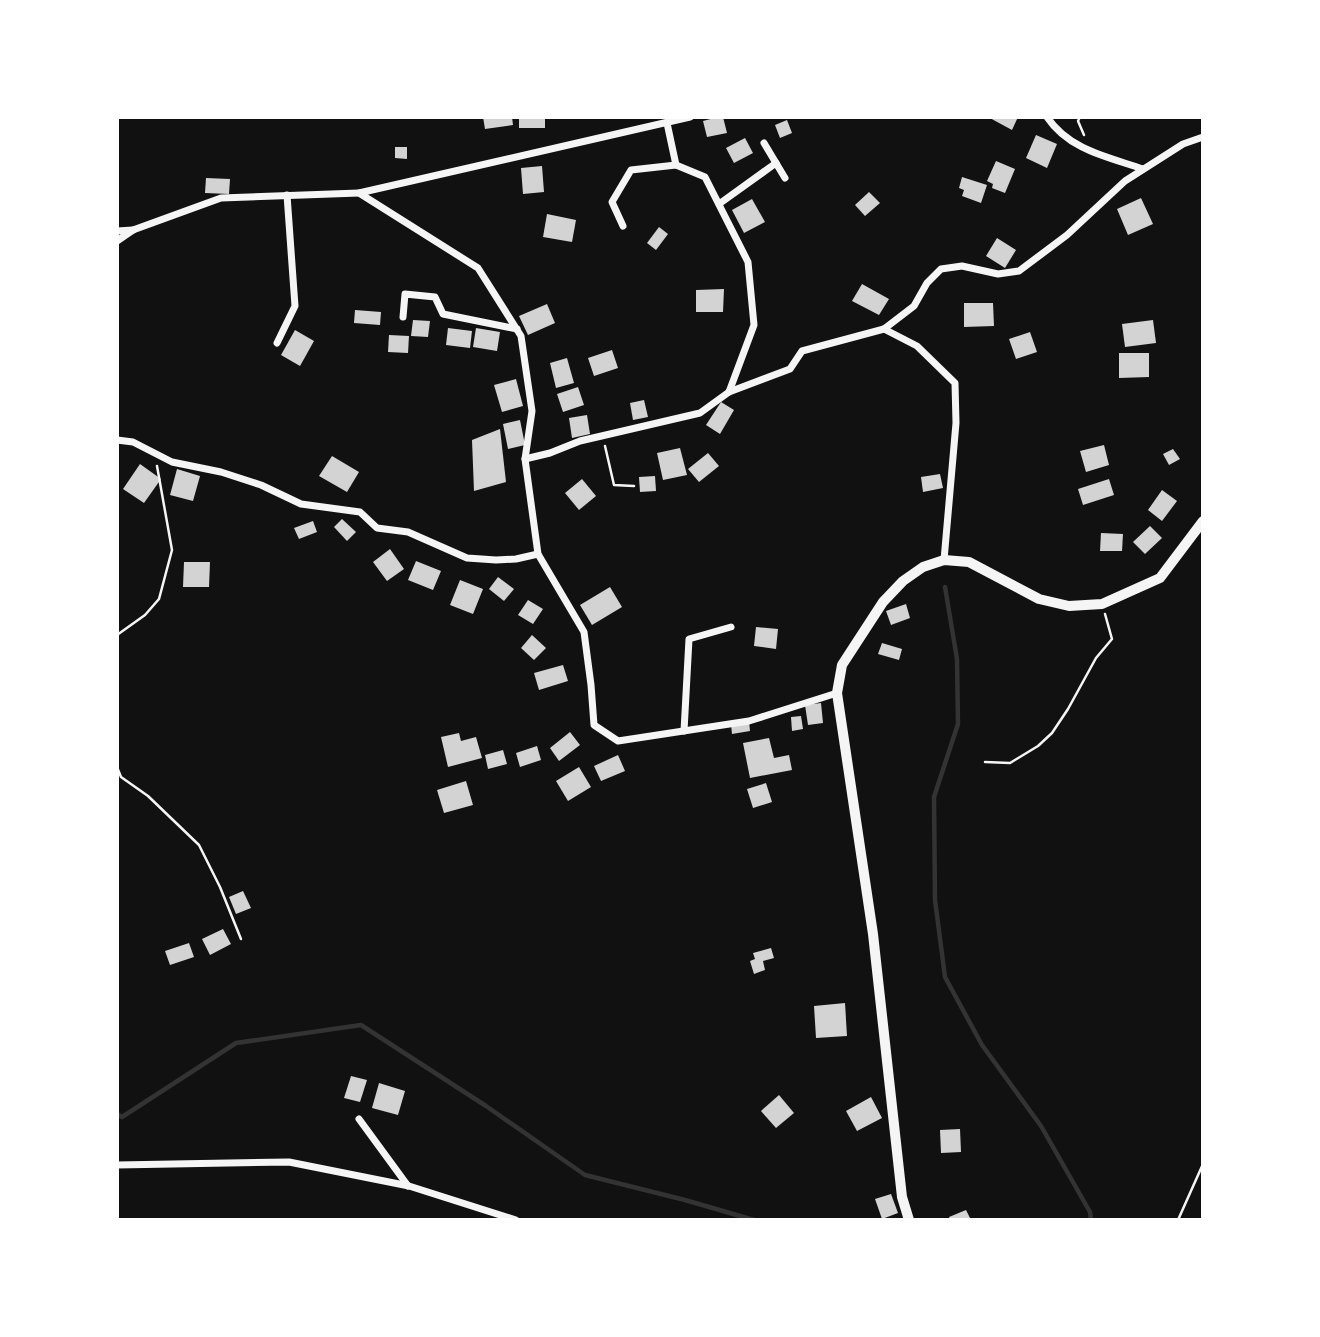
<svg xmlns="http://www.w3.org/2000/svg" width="1320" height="1337" font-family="'Source Sans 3',sans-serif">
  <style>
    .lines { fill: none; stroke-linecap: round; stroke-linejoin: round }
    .stream { stroke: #333; stroke-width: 4.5 }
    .building { fill: #d3d3d3 }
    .path { stroke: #f5f5f5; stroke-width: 2.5 }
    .minor { stroke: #f5f5f5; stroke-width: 7 }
    .secondary { stroke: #f5f5f5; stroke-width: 10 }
  </style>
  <rect width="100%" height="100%" fill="#111"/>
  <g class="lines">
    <g class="stream">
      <path d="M945,587l12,72 1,65 -24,73 1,103 10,77 37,68 59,81 49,86 1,8"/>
      <path d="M117,1114l5,3 114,-74 125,-18 125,81 99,69 100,25 69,20"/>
    </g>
  </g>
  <g class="building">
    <path d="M483,117h29l1,8 -28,4z"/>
    <rect x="519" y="117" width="26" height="11"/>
    <path d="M718,117h5l4,16 -20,4 -4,-16z"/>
    <path d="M988,117h30l-6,13z"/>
    <path d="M787,120l5,13 -12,5 -5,-13z"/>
    <path d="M1036,135l21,9 -10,24 -21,-10z"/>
    <path d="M745,138l8,15 -19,10 -8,-15z"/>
    <path d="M395,147h12v12l-12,-1z"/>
    <path d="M996,161l19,8 -10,24 -13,-5 1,-4 -6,-3z"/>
    <path d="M542,166l2,26 -21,2 -2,-26z"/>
    <path d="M962,177l25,8 -6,18 -19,-7 2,-6 -5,-2z"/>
    <path d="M206,178l24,1 -1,15 -24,-1z"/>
    <path d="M869,192l11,11 -15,13 -10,-11z"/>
    <path d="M1141,198l12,26 -25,11 -11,-26z"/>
    <path d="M752,199l13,23 -21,11 -12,-23z"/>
    <path d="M547,214l29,6 -4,22 -29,-5z"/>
    <path d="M659,227l9,7 -12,16 -9,-7z"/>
    <path d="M997,238l19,12 -11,18 -19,-12z"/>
    <path d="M862,284l27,15 -10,16 -27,-14z"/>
    <path d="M724,289l-1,23h-27v-22z"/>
    <path d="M964,303h29l1,23 -30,1z"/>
    <path d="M547,304l8,19 -27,12 -9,-19z"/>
    <path d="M355,310l26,2 -1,13 -26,-2z"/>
    <path d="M413,320l17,1 -2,16 -17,-1z"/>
    <path d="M1153,320l3,23 -31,4 -3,-23z"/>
    <path d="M448,328l24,3 -2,17 -24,-3z"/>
    <path d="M476,328l24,4 -3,19 -24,-4z"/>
    <path d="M295,330l19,11 -14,25 -19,-11z"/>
    <path d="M1030,332l7,20 -21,7 -7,-20z"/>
    <path d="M389,335l20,1 -1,17 -20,-1z"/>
    <path d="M612,350l6,18 -24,8 -6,-18z"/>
    <path d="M1119,353h30v24l-30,1z"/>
    <path d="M567,358l7,25 -18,5 -6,-25z"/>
    <path d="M516,379l7,27 -21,6 -8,-27z"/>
    <path d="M578,387l6,18 -21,7 -6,-18z"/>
    <path d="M644,400l4,17 -15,3 -3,-17z"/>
    <path d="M721,402l13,8 -14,24 -14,-9z"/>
    <path d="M587,415l3,19 -18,4 -3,-20z"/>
    <path d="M520,420l5,25 -17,4 -5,-25z"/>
    <path d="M500,429l6,53 -32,9 -2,-51z"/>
    <path d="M1104,445l5,20 -23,7 -6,-21z"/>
    <path d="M680,448l7,27 -24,5 -6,-27z"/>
    <path d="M1173,449l7,10 -11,6 -6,-11z"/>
    <path d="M708,453l11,13 -20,16 -11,-13z"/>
    <path d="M332,456l27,16 -12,20 -28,-16z"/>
    <path d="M140,464l21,15 -17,24 -21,-14z"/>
    <path d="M177,469l23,7 -7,25 -23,-6z"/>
    <path d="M940,474l3,14 -20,4 -2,-15z"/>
    <path d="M655,476l1,15 -16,1 -1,-15z"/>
    <path d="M582,479l14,17 -17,14 -14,-17z"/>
    <path d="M1109,479l5,16 -31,10 -5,-16z"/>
    <path d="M1162,490l15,11 -15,20 -14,-11z"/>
    <path d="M342,519l14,13 -9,9 -13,-14z"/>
    <path d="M313,521l4,11 -18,7 -5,-11z"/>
    <path d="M1150,526l12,12 -17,16 -12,-12z"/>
    <path d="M1101,533l22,1 -1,17h-22z"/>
    <path d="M390,549l14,20 -17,12 -14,-19z"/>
    <path d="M416,561l25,10 -8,19 -25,-10z"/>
    <path d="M184,562h26l-1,25h-26z"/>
    <path d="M498,577l16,12 -10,12 -15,-12z"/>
    <path d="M460,580l23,9 -10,25 -23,-9z"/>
    <path d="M610,587l12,20 -30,18 -12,-20z"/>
    <path d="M528,600l15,9 -10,15 -15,-9z"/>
    <path d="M906,604l4,14 -19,7 -5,-14z"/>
    <path d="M756,627l22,2 -2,20 -22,-3z"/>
    <path d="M532,635l14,13 -12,12 -13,-12z"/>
    <path d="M882,643l20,6 -3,11 -21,-6z"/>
    <path d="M563,665l5,16 -29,9 -5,-17z"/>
    <path d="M821,703l2,20 -15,2 -3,-20z"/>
    <path d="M801,716l2,13 -11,2 -1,-14z"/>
    <path d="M749,721l1,10 -18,3 -1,-10z"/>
    <path d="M570,732l10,13 -21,16 -9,-13z"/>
    <path d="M459,733l2,8 15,-4 6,21 -34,9 -7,-30z"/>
    <path d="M769,738l5,20 15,-3 3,15 -42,8 -7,-35z"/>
    <path d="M537,746l4,14 -21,7 -4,-14z"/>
    <path d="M503,750l4,14 -19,5 -3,-14z"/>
    <path d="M618,755l7,16 -24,10 -7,-15z"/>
    <path d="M579,767l12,20 -23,14 -12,-20z"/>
    <path d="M466,781l7,24 -29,8 -7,-23z"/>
    <path d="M766,783l6,19 -19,6 -6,-19z"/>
    <path d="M243,891l8,17 -15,6 -7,-17z"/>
    <path d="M223,929l8,15 -21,11 -8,-16z"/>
    <path d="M189,943l5,14 -24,8 -5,-14z"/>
    <path d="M771,948l3,10 -11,3 2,9 -11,4 -4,-13 5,-2 -2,-6z"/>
    <path d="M845,1003l2,33 -31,2 -2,-32z"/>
    <path d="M351,1076l16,4 -7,22 -16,-4z"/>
    <path d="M379,1083l26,8 -7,24 -26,-7z"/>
    <path d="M779,1095l15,18 -18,15 -15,-17z"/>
    <path d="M871,1097l11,21 -25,13 -11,-20z"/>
    <path d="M960,1129l1,23 -20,1 -1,-23z"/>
    <path d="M891,1194l7,19 -16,6 -7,-20z"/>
    <path d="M966,1210l5,10h-21l-1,-3z"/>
  </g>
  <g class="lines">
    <g class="path">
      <path d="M1080,117l-2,4 6,14"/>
      <path d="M605,446l9,39 20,1"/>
      <path d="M117,635l28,-20 14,-16 13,-49 -15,-84"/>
      <path d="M985,762l25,1 28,-17 14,-13 16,-24 28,-51 16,-19 -7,-25"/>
      <path d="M117,767l4,10 27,19 51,49 21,42 21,52"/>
      <path d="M1178,1220l25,-56"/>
    </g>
    <g class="minor">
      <path d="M690,117l-331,76 119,75 43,68 11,75 -7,48 13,95 46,78 7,53 3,40 24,16 131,-20 88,-28"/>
      <path d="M1047,117c22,33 61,40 96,52"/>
      <path d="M667,123l9,42 29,12 43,85 6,63 -25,67"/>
      <path d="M764,143l21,35"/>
      <path d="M719,204l57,-41"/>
      <path d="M623,226l-11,-24 19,-32 45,-5"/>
      <path d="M117,231l16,-1"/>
      <path d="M117,241l16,-11 88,-32 138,-5"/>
      <path d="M403,317l2,-23 30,3 8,17 74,15"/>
      <path d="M884,329l33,17 38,37 1,40 -12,137"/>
      <path d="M277,343l18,-37 -8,-111"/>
      <path d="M117,440l16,2 39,20 49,10 40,13 40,19 59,8 17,16 31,4 59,26 29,2 20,-1 22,-5"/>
      <path d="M525,459l25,-6 30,-12 120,-28 29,-21 61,-23 12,-18 82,-22 30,-23 13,-23 14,-14 21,-3 36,8 21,-3 48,-36 58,-54 58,-37 20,-7"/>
      <path d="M684,731l5,-92 42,-12"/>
      <path d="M359,1119l49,67"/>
      <path d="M117,1165l172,-3 120,24 107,34"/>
    </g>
    <path class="secondary" d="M909,1220l-7,-23 -29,-263 -36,-241 5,-28 41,-63 20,-21 20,-14 21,-7 25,2 70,37 30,7 33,-2 58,-26 43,-57"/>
  </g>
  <rect width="1320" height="1337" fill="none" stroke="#ffffff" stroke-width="238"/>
</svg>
